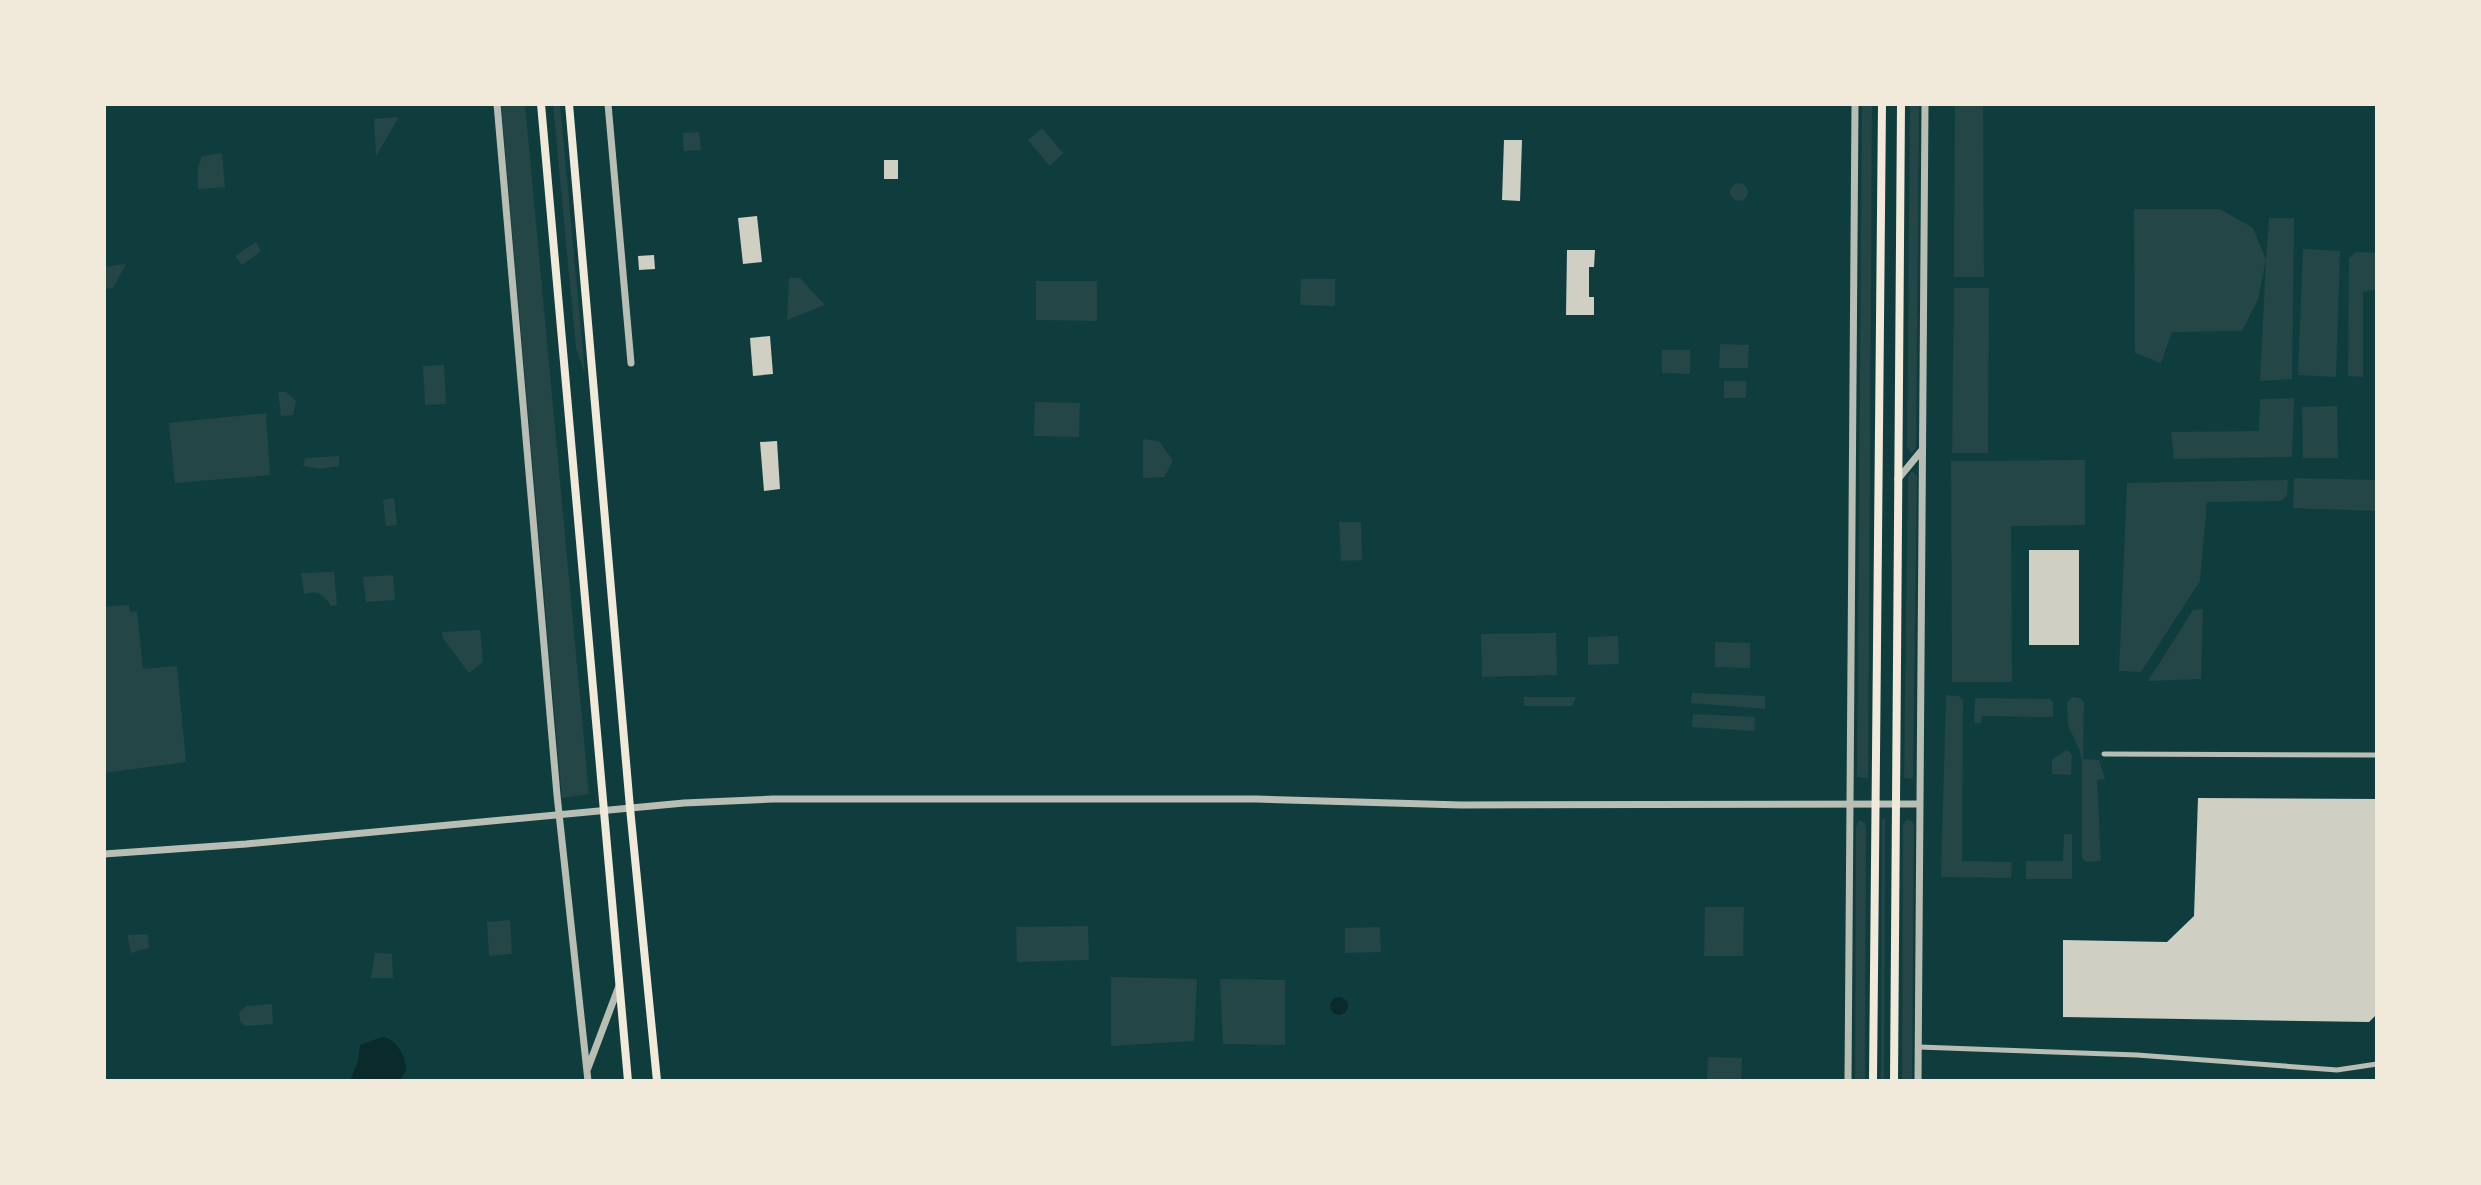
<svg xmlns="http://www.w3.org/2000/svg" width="2481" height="1185" font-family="Helvetica,sans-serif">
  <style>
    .green { fill: #244646 }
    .water { fill: #0a2a2b }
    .building { fill: #cfcfc3 }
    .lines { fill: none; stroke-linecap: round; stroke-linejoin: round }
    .minor { stroke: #b8beb3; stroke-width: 5 }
    .tertiary { stroke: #b8beb3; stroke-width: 7 }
    .primary { stroke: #f1e9da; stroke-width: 8 }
  </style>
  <rect width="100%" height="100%" fill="#0f3d3e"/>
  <g class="green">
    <path d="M501,104h24l64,690 -27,4z"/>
    <path d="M553,104h7l25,270 -9,-26z"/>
    <path d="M1862,104h10l-4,674 -11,-1z"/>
    <path d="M1910,104h9l-3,344 -5,5 -4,-6z"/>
    <path d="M1955,104h28l1,173h-30z"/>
    <path d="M399,117l-23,39 -2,-37z"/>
    <path d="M1042,128l21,25 -13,13 -22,-26z"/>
    <path d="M699,132l2,18 -17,1 -1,-18z"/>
    <path d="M222,153l3,34 -27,2v-22l4,-11z"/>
    <circle cx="1739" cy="192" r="9"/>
    <path d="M2134,209h86l33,19 13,32 3,-42h25l-2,161 -32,2 6,-121 -8,39 -16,32 -70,1 -11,31 -26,-10z"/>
    <path d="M256,242l5,9 -19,14 -7,-9z"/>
    <path d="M2303,249l37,2 -4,126 -38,-2z"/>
    <path d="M2356,252l21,1v36l-14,3v85l-15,-1 1,-118z"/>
    <path d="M126,264l-13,24 -9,1v-22z"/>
    <path d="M789,278h11l25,27 -38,15z"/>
    <path d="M1301,279h34v27l-35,-1z"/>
    <path d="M1036,281h61v40l-61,-1z"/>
    <path d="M1954,288h35l-1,165h-36z"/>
    <path d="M1720,344l29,1 -1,23h-29z"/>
    <path d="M1662,350h28v24l-28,-1z"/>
    <path d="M444,365l2,39 -21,1 -2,-39z"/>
    <rect x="1724" y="381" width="22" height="17"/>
    <path d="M278,392h8l10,9 -3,14 -12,1z"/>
    <path d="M2294,398l-2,59 -118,2 -3,-27 88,-1 1,-32z"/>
    <path d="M1035,402l45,1 -1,34 -45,-1z"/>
    <path d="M2337,406l1,52h-35l-1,-51z"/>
    <path d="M266,413l4,62 -95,8 -6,-60z"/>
    <path d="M1143,439l16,2 14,20 -9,16 -21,1z"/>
    <path d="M339,456v10l-19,3 -17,-3 2,-8z"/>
    <path d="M2085,460v65l-74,1 1,156h-60l-1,-221z"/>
    <path d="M1912,471l5,5 -4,303 -9,-1 4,-302z"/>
    <path d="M2294,478l83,2v31l-84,-3z"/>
    <path d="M2288,480l-1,15 -6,6 -74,1 -7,79 -59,91 -22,-1 8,-188z"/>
    <path d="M394,498l3,27 -11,1 -3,-26z"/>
    <path d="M1339,522h22l1,38 -21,1z"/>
    <path d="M334,572l3,33 -6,1c-8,-12 -13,-16 -27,-12l-3,-21z"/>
    <path d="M393,575l2,25 -29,2 -3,-25z"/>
    <path d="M129,605l1,7 7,-1 6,58 34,-3 9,96 -82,11v-166z"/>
    <path d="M2203,609l-2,70 -53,2 45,-71z"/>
    <path d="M480,630l3,32 -14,11 -26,-35 -1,-6z"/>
    <path d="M1556,633l1,42 -75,2 -1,-43z"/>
    <path d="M1618,636l1,28 -31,1v-28z"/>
    <path d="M1715,642l35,1v25l-35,-1z"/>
    <path d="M1692,693l73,3v13l-74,-6z"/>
    <path d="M1946,695l13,1 4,4 -1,161 50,1 -1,16 -70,-1z"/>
    <path d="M1524,697h52l-4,9h-48z"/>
    <path d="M2072,697l8,1 4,4 -1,57 16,1 6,19 -8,1 4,81 -15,1 -4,-4v-97l-2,-10 -12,-26 -1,-23z"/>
    <path d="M1975,698l75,1 3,3v15l-71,-1 -1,7h-7z"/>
    <path d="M1693,714l62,3 -1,14 -62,-4z"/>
    <path d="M2065,751h4l3,4 -1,20 -19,-1v-14z"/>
    <path d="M1882,819h3l-1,262h-3z"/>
    <path d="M1859,820l6,3 1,5 -1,253h-10l1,-254z"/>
    <path d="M1906,820l6,1 2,4 -2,256h-10l1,-256z"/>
    <path d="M2064,834h8v45h-46v-18h37z"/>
    <path d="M1705,907h39l-1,49h-39z"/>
    <path d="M510,920l2,34 -23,2 -2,-34z"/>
    <path d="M1088,926l1,34 -72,2 -1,-35z"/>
    <path d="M1380,927l1,25 -36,1v-25z"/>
    <path d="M148,934l1,14 -18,5 -4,-18z"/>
    <path d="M375,953l17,1 1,24h-22z"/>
    <path d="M1111,977l86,2 -3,62 -83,5z"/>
    <path d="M1220,979l65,1v65l-62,-1z"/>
    <path d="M272,1004l1,20 -28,2 -5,-5 -1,-9 7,-6z"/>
    <path d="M1708,1057l34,1 -1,23h-34z"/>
  </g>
  <g class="water">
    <circle cx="1339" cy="1006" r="9"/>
    <path d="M382,1037c13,1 24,18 24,32 -1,5 -4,8 -7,12h-49l8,-20 2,-16z"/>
  </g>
  <g class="building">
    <path d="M1504,140h18l-2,61 -18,-1z"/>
    <rect x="884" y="160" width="14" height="19"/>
    <path d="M757,216l5,46 -19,2 -5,-46z"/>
    <path d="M1567,250h28l-1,17h-5v30h5v18h-28z"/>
    <path d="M654,255l1,14 -16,1 -1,-14z"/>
    <path d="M770,336l3,38 -20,2 -3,-38z"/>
    <path d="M777,441l3,48 -16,2 -4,-49z"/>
    <rect x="2029" y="550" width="50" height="95"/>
    <path d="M2198,798l179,1v215l-8,8 -306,-5v-77l104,2 27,-26z"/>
  </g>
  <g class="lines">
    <g class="minor">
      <path d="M2104,754l273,1"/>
      <path d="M1919,1047l218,8 200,15 40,-6"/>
    </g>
    <g class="tertiary">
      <path d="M497,104l60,691 31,286"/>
      <path d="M608,104l23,259"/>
      <path d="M1898,479l24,-29"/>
      <path d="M104,854l142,-10 438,-41 89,-4h483l205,6 458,-1"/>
      <path d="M588,1068l31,-82"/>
      <path d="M1848,1081l7,-977"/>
      <path d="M1918,1081l7,-977"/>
    </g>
    <g class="primary">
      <path d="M541,104l87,977"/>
      <path d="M569,104l61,704 27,273"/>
      <path d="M1873,1081l9,-977"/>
      <path d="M1894,1081l7,-977"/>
    </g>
  </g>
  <rect width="2481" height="1185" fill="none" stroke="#f1e9da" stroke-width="212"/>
</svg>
